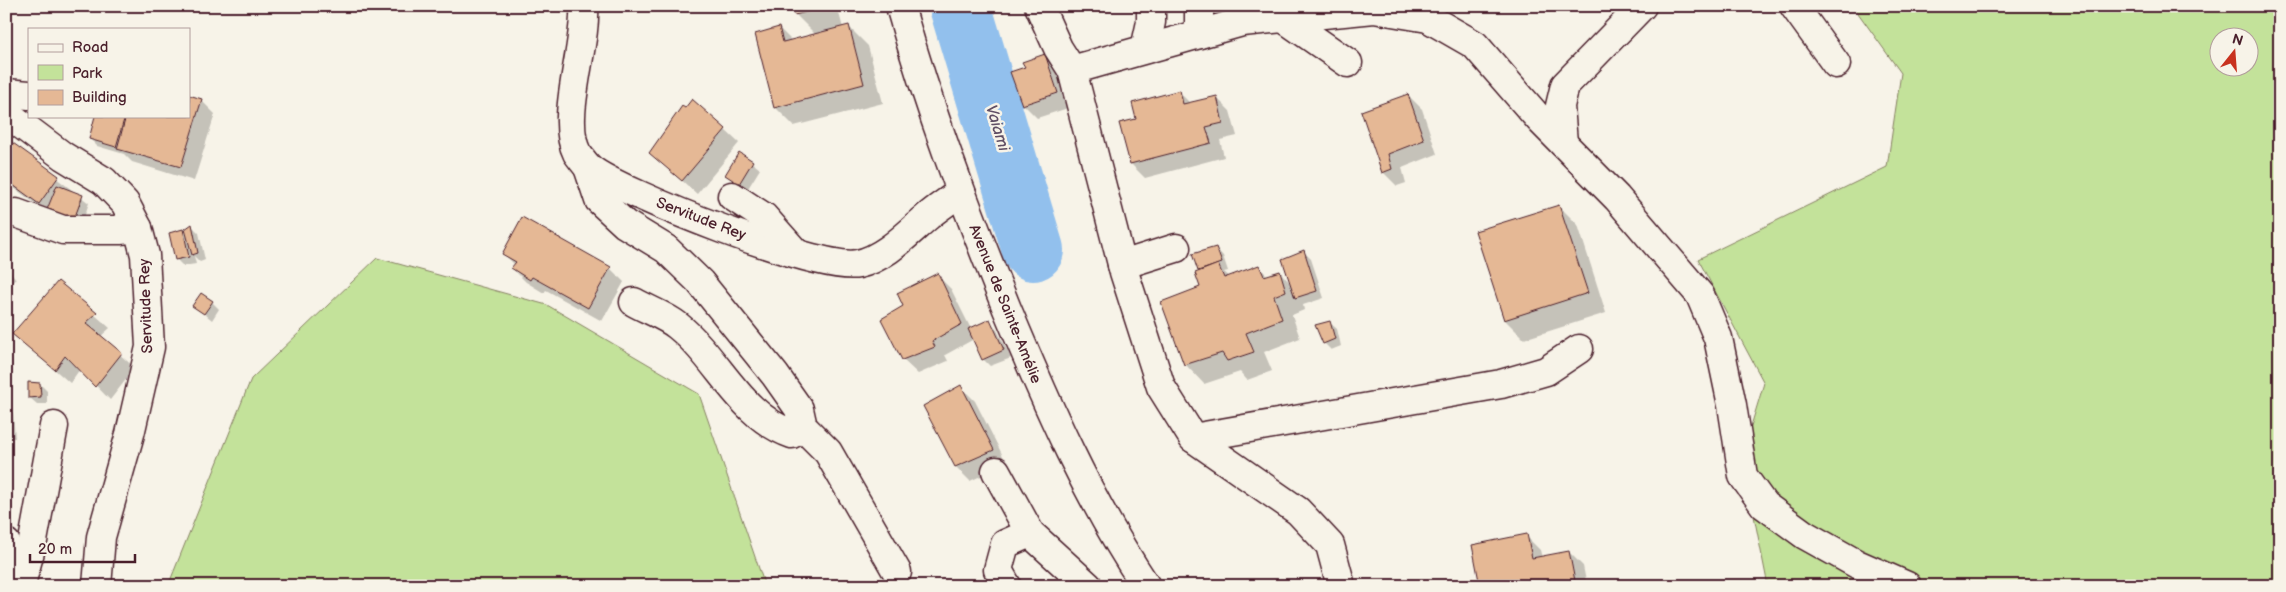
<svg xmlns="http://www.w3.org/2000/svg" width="2286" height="592" font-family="'Balsamiq Sans',sans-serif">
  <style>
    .green { fill: #c3e29a; stroke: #868062; fill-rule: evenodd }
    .shadow { fill: #0003 }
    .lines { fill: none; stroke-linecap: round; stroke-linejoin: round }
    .river { stroke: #92c0ed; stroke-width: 62 }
    .building { fill: #e5b895; stroke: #4a1f2b }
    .minor-casing { stroke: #4a1f2b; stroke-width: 31 }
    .minor { stroke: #f7f3e8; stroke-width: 28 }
    .labels { text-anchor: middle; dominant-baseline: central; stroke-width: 5; stroke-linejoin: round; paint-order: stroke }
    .street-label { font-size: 15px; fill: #4a1f2b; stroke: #f7f3e8 }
    .water-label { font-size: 16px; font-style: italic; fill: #604f65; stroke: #f7f3e8 }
  </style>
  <rect width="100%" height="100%" fill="#f7f3e8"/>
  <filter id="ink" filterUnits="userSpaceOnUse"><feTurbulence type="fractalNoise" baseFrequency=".02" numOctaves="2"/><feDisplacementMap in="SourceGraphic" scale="10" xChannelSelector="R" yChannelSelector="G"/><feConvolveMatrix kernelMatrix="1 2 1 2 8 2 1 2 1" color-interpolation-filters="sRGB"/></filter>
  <g filter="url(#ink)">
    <g class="green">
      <path d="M1853,6h427v580h-512l-26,-130 22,-73 -66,-124 189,-92 14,-94zM2218,38h30v30h-30z"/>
      <path d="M377,258l170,47 152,89 66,192h-597l83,-207z"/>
    </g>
    <g class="shadow">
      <path d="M793,6h44l6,22 6,-1 19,19 15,57 -89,23 -19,-19 4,-79 13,13 24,-6 -21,-21z"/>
      <path d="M1045,56l14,14 12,37 -34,11 -14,-14 3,-36z"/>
      <path d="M1179,92l12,12 25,-7 14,14 7,25 -17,4 4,17 -79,21 -14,-14 7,-44z"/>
      <path d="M1408,95l14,14 15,45 -35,14 4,15 -9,3 -14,-14 -20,-60z"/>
      <path d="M189,96l12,4 14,14 -21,67 -62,-19 -8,-8 -27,-8 -7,-7 7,-23h92z"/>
      <path d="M725,130l14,13 -42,51 -46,-41z"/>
      <path d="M6,140l83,63 -9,26 -29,-14 -45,-33z"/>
      <path d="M740,153l20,16 -13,21 -20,-16z"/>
      <path d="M6,188l7,7 -7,9z"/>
      <path d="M1559,206l19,19 28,88 -82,26 -19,-19z"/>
      <path d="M192,226l7,7 6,27 -5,2 -6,-6 2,8 -13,2 -7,-7 7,-28 5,5z"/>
      <path d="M1216,248l7,8 5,15 -4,1 6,5 29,-10 9,9 12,-4 11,12 13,-32 7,7 13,39 -21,7 1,5 -12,5 8,23 -36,14 8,19 -25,9 -7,-8 -36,12 -19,-20 16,-76v-16l-2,-2z"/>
      <path d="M504,254l106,14 14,14 -22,39 -56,-31 -2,3 -18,-11 -14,-14 3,-3z"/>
      <path d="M6,266l10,13 -10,8z"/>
      <path d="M937,275l14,14 20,40 18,-8 7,7 15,30 -21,8 -7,-7 -9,-20 -29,16 3,6 -30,13 -15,-14 -20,-41 22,-12z"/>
      <path d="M58,283l52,45 -10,9 35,31 -25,32 -30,-31 -10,14 -56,-49z"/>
      <path d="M212,302l7,7 -7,11 -18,-15z"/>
      <path d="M1329,322l8,7 4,17 -10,4 -7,-7z"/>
      <path d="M40,384l7,7v13h-10l-8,-7z"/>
      <path d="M961,387l14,14 32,63 -37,17 -14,-14 -31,-61z"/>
      <path d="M6,406l7,7 2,25h-9z"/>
      <path d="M1526,536l14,14 2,8 27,-6 14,14 4,20h-106z"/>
    </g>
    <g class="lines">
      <path class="river" d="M960,6l73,244"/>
    </g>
    <g class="building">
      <path d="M792,6h31l1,2 -30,7z"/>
      <path d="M849,25l15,59 -90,24 -19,-74 24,-7 4,15z"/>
      <path d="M1045,54l13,39 -36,12 -12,-33 15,-5 -3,-5z"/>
      <path d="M1180,90l3,14 34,-8 6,27 -17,4 5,16 -81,21 -11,-41 17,-4 -4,-16z"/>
      <path d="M1408,94l16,46 -36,14 4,15 -10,4 -21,-62z"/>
      <path d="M189,95l13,4 -21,68 -64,-18 9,-33h63z"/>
      <path d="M692,99l34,30 -44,52 -33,-28 33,-47 3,2z"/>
      <path d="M95,116h30l-9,31 -27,-8z"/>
      <path d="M6,138l53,38 -20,28 -33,-24z"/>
      <path d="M739,152l14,9 -14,23 -14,-9z"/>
      <path d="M57,185l26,10 -10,27 -27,-10z"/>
      <path d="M1559,205l29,88 -84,27 -29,-89z"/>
      <path d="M522,217l89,50 -23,41 -56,-31 -2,3 -19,-12 5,-6 -14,-8z"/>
      <path d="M192,224l6,29 -6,2 -7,-26z"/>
      <path d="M183,229l6,28 -14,3 -6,-27z"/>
      <path d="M1216,247l6,16 -24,8 -6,-17z"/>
      <path d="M1304,250l13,41 -22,7 -13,-39z"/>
      <path d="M1218,264l6,14 35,-13 5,11 16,-5 6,20 -12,5 8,23 -36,14 8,19 -27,9 -5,-8 -38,12 -23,-63 39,-15 -5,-14z"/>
      <path d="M938,273l24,51 -30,17 3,6 -33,13 -21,-41 22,-13 -6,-13z"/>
      <path d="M58,281l39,32 -11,10 36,30 -27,34 -30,-31 -10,14 -43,-36z"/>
      <path d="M201,293l12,8 -9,13 -12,-8z"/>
      <path d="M990,319l14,31 -22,10 -14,-31z"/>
      <path d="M1330,321l5,18 -12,5 -8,-19z"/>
      <path d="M28,382l12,1 1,14 -13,1z"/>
      <path d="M961,385l33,65 -39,17 -32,-61z"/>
      <path d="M6,405l2,26h-2z"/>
      <path d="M1527,534l5,24 37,-7 7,35h-96l-8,-41z"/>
    </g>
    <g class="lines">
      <defs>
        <g id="minor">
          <path d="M584,6c3,40 -25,112 -7,147 3,4 8,11 12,15 32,26 232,104 269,96 27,-6 49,-30 69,-47 10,-9 22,-16 33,-25"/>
          <path d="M900,6c29,104 67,204 107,303 40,96 81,190 139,277"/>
          <path d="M1039,6l19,42 14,22 52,202 37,115 32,51 308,-54 45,-13 33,-22"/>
          <path d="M1794,6l42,58"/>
          <path d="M1282,17l66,46"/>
          <path d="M1199,34v-28"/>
          <path d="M1145,49l6,-27v-16"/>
          <path d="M1072,70l170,-48 132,-13 54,9 47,27 66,76 76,77 83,97 18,43 14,67 11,71 21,29 41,30 52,29 50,22"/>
          <path d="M6,93l23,2"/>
          <path d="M6,113l57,43 41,25 21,22 13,25 7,27 5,92 -20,87 -29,103 -4,49"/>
          <path d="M1563,143l-3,-37 5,-21 77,-79"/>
          <path d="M588,167l11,33 26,24 41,25 34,33 75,93 24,34 4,18 -11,7c-52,-18 -73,-75 -114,-108 -12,-10 -30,-16 -44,-24"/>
          <path d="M732,196l32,21 32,36"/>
          <path d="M16,213l47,17h57l18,-2"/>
          <path d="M1122,265l54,-17"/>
          <path d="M803,427l25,25 69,120"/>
          <path d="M1193,438l105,73 32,34 11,41"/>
          <path d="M996,471l34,62 58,53"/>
          <path d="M6,543l15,43"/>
          <path d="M21,584l12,-43 21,-115"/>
          <path d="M1007,586l-9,-16 7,-26 25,-11"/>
        </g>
      </defs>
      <use href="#minor" class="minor-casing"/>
      <use href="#minor" class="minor"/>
    </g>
  </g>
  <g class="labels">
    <g class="street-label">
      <text transform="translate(701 219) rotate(21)">Servitude Rey</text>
      <text transform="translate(1005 304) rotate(68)">Avenue de Sainte-Amélie</text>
      <text transform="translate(146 306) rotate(-92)">Servitude Rey</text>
    </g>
    <g class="water-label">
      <text transform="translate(997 128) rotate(73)">Vaiami</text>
    </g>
  </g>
  <rect width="2286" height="592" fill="none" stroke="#f7f3e8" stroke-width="25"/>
  <rect x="12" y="12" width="2261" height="567" fill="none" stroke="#4a1f2b" stroke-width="2" filter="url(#ink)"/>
  <rect x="28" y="28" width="162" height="90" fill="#f7f3e8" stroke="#b29e9c"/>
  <rect x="38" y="44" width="25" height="8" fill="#f7f3e8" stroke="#b29e9c"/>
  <text x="72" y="52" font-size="15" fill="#4a1f2b">Road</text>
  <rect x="38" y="65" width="25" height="15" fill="#c3e29a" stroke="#b29e9c"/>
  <text x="72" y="78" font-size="15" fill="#4a1f2b">Park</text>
  <rect x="38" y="90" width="25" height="15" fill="#e5b895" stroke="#b29e9c"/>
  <text x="72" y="102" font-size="15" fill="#4a1f2b">Building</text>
  <g transform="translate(2234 52) rotate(17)"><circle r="24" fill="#f7f3e8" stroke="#b29e9c"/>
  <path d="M0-4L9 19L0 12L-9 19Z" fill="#c8321e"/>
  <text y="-8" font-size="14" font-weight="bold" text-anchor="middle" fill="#4a1f2b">N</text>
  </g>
  <path d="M30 554v8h105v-8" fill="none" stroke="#4a1f2b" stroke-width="2.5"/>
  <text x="38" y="554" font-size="15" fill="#4a1f2b" stroke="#f7f3e8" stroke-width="4" paint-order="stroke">20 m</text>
</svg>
